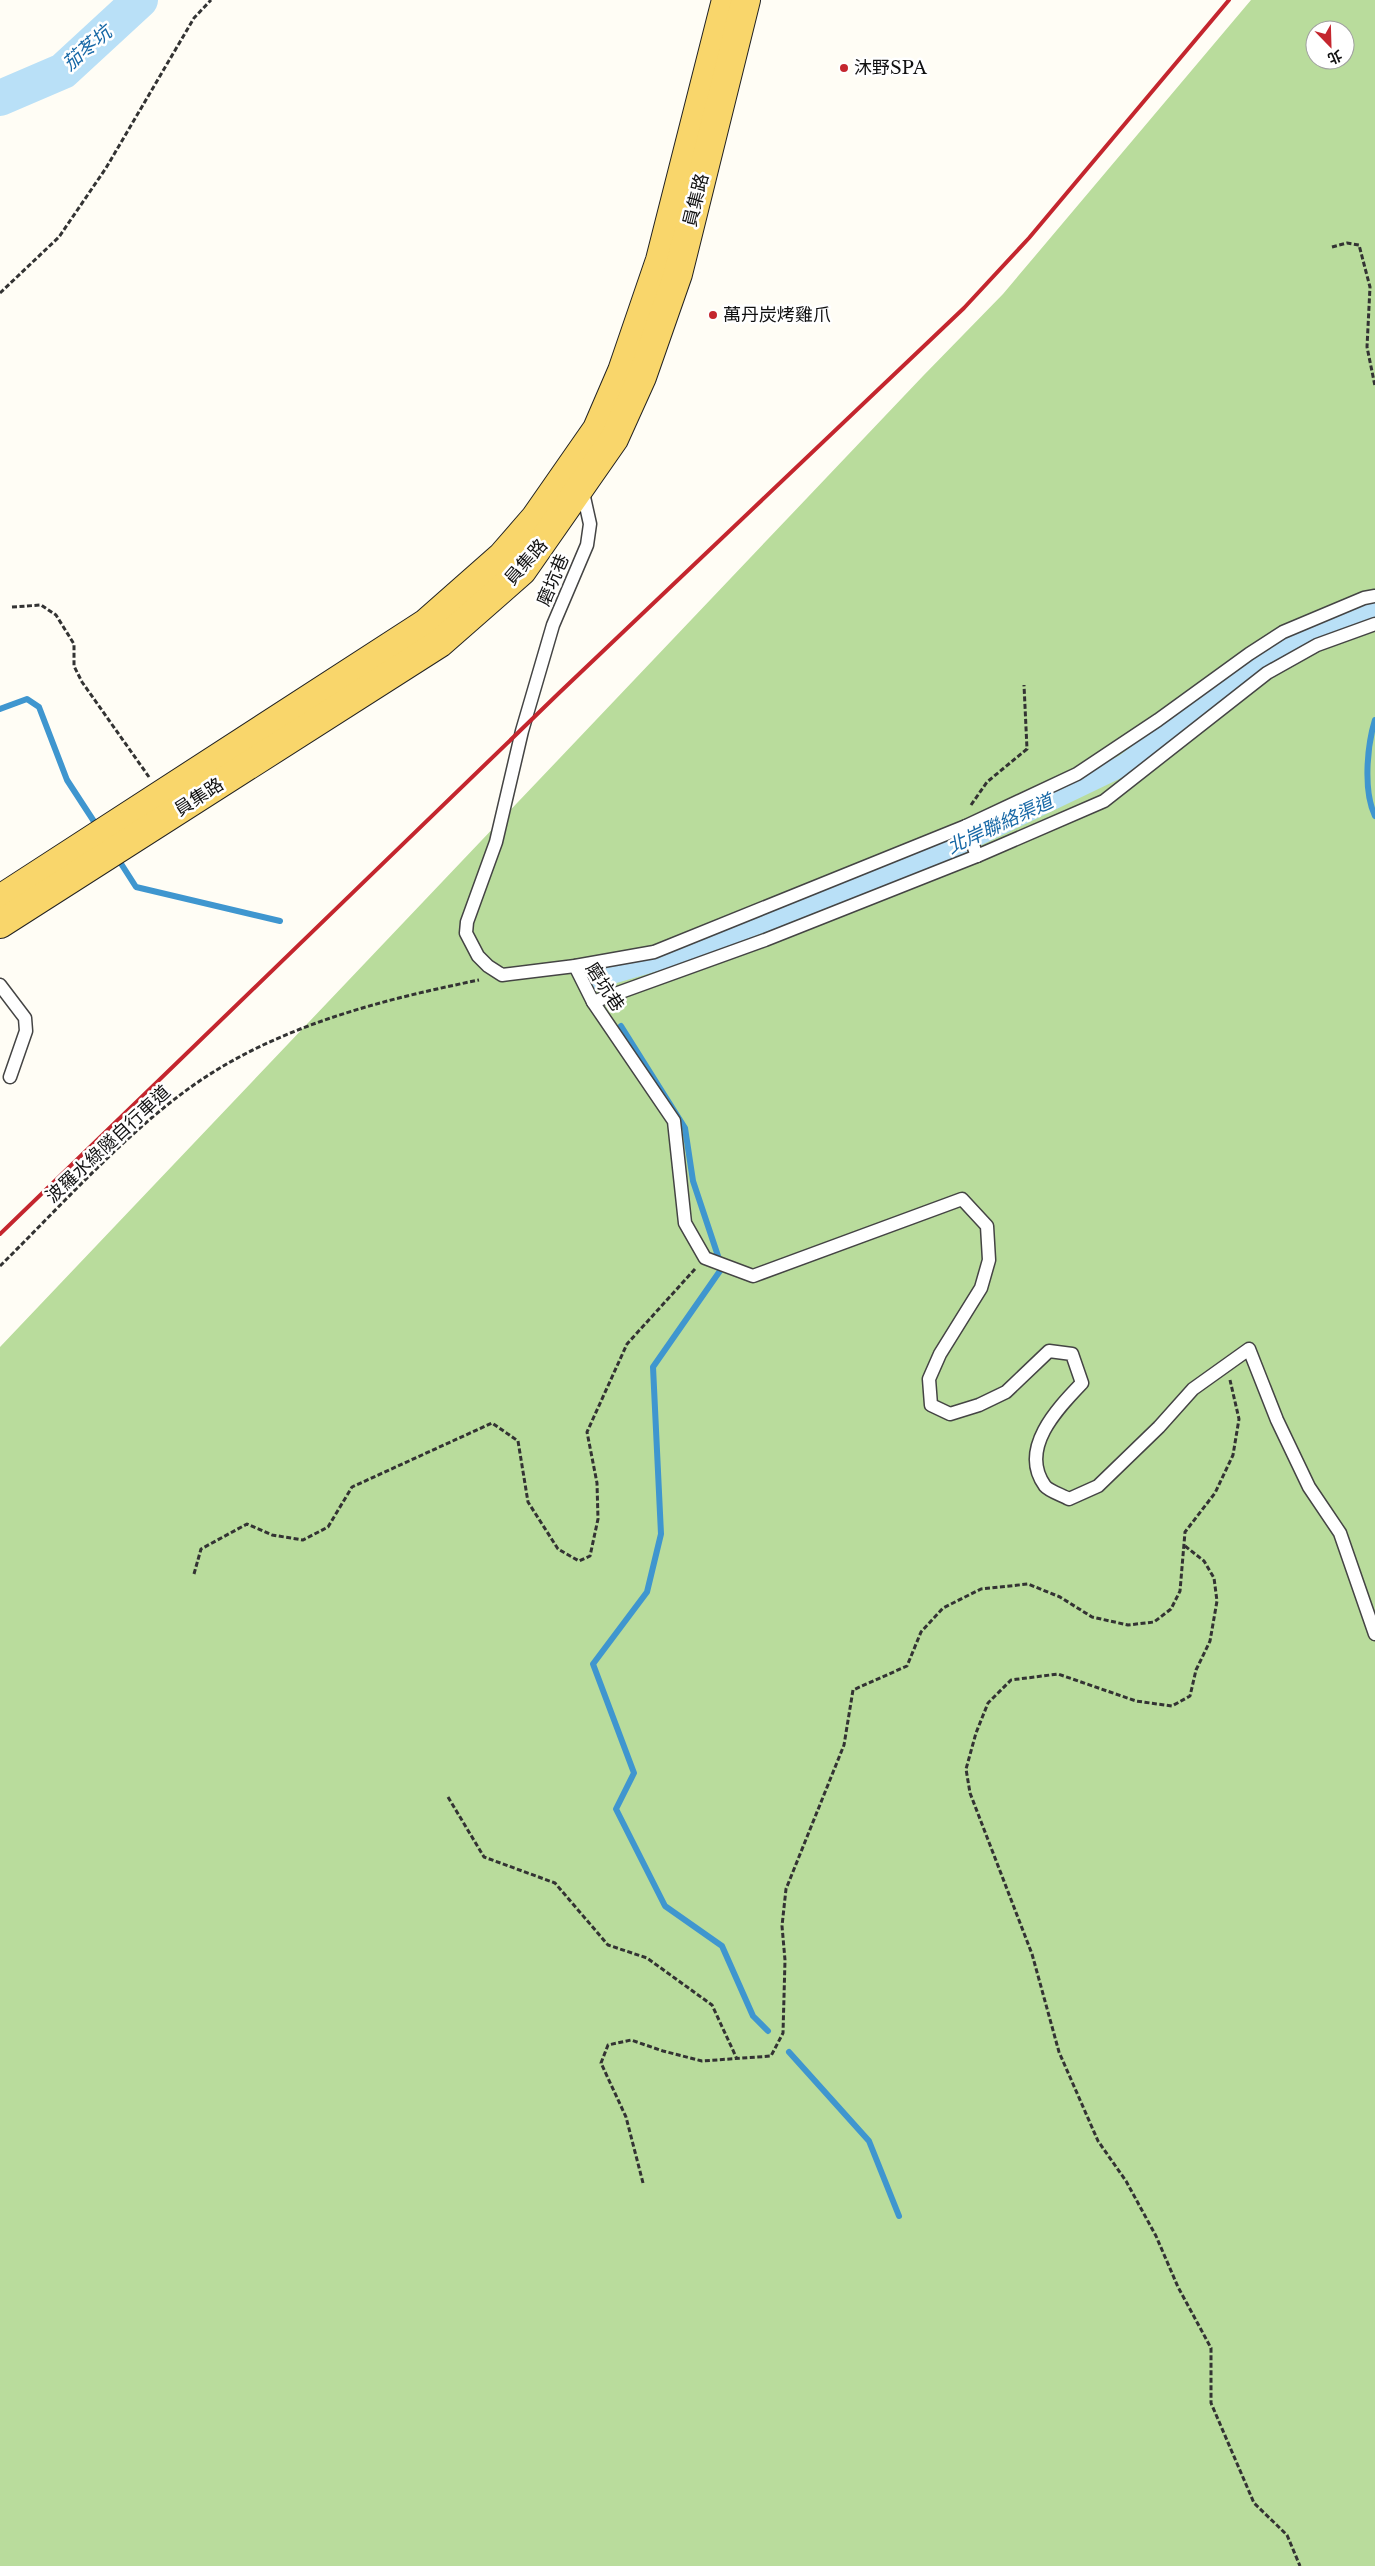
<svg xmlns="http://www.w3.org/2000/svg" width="1375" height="2566" font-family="'Libre Baskerville','Noto Sans TC',serif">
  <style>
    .forest { fill: #b9dc9c; fill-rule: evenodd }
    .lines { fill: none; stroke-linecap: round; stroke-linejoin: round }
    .stream { stroke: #3f96cf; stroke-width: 6 }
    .canal { stroke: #b9e0f7; stroke-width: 21 }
    .river { stroke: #b9e0f7; stroke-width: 36 }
    .service-casing { stroke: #444; stroke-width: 15 }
    .primary-casing { stroke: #222; stroke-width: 30 }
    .path { stroke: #333; stroke-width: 3; stroke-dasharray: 5 2.5; stroke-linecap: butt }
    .service { stroke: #fff; stroke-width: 12 }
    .primary { stroke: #f9d66b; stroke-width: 28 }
    .rail { stroke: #c4262e; stroke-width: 4 }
    .poi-dot { fill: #c4262e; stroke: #fff; stroke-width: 2 }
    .labels { text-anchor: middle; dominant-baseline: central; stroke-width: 5; stroke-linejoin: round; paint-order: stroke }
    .poi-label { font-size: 18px; fill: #111; stroke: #fff; text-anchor: start }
    .street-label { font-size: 18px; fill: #111; stroke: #fff }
    .water-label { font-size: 19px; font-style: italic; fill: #1768a6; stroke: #fff }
  </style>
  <rect width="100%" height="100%" fill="#fffdf5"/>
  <path class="forest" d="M1251,0h124v2566h-1375v-1219l923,-971 80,-82zM1315,30h30v30h-30z"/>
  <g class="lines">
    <g class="stream">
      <path d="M0,709l27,-10 12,8 28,73 28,43"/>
      <path d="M1375,720c-8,26 -12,71 0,96"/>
      <path d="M120,862l16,25 144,34"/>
      <path d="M621,1026l64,102 8,53 29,87 -69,99 8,167 -14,58 -54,72 41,109 -18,36 49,97 57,40 31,70 15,15"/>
      <path d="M789,2052l80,89 30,75"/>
    </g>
    <path class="canal" d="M593,979l93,-27 267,-105 171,-82 160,-121 91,-36"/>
    <path class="river" d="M0,98l63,-27 77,-71"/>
    <defs>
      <g id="service">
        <path d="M582,488l8,36 -3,21 -34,80 -31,106 -26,111 -29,80 -1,11 12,23 10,10 14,9 73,-9 79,-14 312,-126 111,-52 81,-54 91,-66 34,-22 81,-34 11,-2"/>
        <path d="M966,826l11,30"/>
        <path d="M575,966l18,36 81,119 11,102 20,35 48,18 209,-77 25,27 2,34 -8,28 -41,66 -11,25 2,26 19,9 29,-9 27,-13 43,-41 23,3 10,29c-24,25 -64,66 -37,103 4,5 17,9 24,13l29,-13 61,-59 34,-38 56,-40 28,71 32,67 31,46 35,101"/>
        <path d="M0,985l25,33 1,13 -16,46"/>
        <path d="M593,1002l172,-62 212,-84 127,-55 163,-128 50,-28 58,-21"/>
      </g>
      <g id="primary">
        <path d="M0,899l426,-276 76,-67 33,-38 62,-89 25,-58 38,-111 66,-260"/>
        <path d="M0,924l440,-281 82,-72 92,-132 28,-62 36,-103 68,-274"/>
      </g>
    </defs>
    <use href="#service" class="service-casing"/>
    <use href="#primary" class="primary-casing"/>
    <g class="path">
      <path d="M1332,247l15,-4 12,2 11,42 -3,60 8,39"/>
      <path d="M0,293l59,-56 47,-69 88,-150 17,-18"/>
      <path d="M12,607l29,-2 15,10 18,29v22l8,16 67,95"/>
      <path d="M971,805l16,-23 40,-33 -3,-64"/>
      <path d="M0,1266c60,-59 117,-124 184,-174 86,-64 192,-91 295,-112"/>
      <path d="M1185,1546l19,15 10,17 3,23 -7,40 -14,29 -6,26 -18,10 -36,-5 -78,-27 -47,6 -23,23 -12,30 -10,36 4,24 62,161 27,98 39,89 28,40 30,55 22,51 33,61v55l43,100 33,32 13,31"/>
      <path d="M194,1574l7,-25 46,-25 25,11 31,5 25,-13 24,-40 140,-64 26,18 10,61 30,47 21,12 11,-5 8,-37 -1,-36 -10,-51 40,-88 68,-75"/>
      <path d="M448,1797l36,60 71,26 53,62 39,13 65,47 25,54"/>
      <path d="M643,2183l-17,-66 -25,-54 7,-18 23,-5 32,11 39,10 69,-5 12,-23 2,-73 -3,-34 4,-37 58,-144 9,-55 54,-24 14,-34 22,-24 38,-19 47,-5 32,13 32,20 36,8 26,-3 17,-13 9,-18 5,-59 30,-39 18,-38 6,-36 -9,-39"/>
    </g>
    <use href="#service" class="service"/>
    <use href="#primary" class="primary"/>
    <path class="rail" d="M0,1234l559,-541 405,-385 65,-70 200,-238"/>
  </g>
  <g class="poi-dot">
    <circle cx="844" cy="68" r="5"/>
    <circle cx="713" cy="315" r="5"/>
  </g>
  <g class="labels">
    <g class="poi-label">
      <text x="854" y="68">沐野SPA</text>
      <text x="723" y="315">萬丹炭烤雞爪</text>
    </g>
    <g class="street-label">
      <text transform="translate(696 200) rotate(-76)">員集路</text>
      <text transform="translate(526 562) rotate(-49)">員集路</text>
      <text transform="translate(553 580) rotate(-67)">磨坑巷</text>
      <text transform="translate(199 797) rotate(-33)">員集路</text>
      <text transform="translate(605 987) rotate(57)">磨坑巷</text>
      <text transform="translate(108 1144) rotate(-43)">波羅水綠隧自行車道</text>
    </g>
    <g class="water-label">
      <text transform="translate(87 48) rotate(-41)">茄苳坑</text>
      <text transform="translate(1000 824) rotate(-25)">北岸聯絡渠道</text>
    </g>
  </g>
  <g transform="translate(1330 45) rotate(157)"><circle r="24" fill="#ffffff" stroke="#a0a0a0"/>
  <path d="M0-4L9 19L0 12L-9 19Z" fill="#c4262e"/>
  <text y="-8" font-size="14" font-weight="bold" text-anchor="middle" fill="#111111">北</text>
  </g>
</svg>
